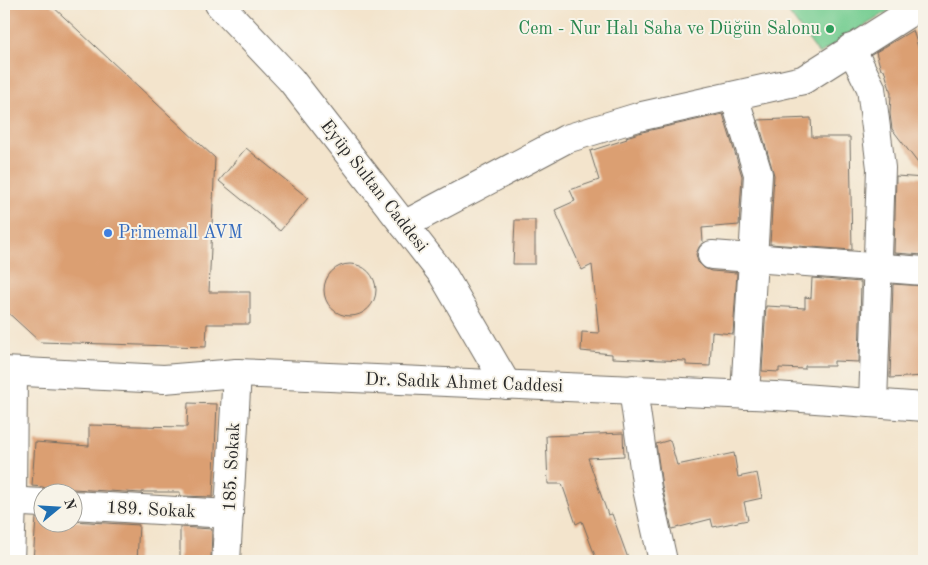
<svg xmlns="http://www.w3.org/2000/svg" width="928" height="565" font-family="'Old Standard TT',serif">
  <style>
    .green { fill: #77ce93; stroke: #517c5f }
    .building { fill: #db9f72 }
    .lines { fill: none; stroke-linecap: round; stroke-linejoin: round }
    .minor-casing { stroke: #716c63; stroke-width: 30 }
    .minor { stroke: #fff; stroke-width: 28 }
    .leisure-dot { fill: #2e9e5b; stroke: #f7f3e8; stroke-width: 2 }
    .shop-dot { fill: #3f7fe0; stroke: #f7f3e8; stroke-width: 2 }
    .labels { text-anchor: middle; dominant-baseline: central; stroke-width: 4; stroke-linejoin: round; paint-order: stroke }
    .leisure-label { font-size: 18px; fill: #27864d; stroke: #f7f3e8; text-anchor: end }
    .street-label { font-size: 18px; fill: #2b2b2b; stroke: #f7f3e8 }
    .shop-label { font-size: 18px; fill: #366cbe; stroke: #f7f3e8; text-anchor: start }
  </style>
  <rect width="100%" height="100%" fill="#f7f3e8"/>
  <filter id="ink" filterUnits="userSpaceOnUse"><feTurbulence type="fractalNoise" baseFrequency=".02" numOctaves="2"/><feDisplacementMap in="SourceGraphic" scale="10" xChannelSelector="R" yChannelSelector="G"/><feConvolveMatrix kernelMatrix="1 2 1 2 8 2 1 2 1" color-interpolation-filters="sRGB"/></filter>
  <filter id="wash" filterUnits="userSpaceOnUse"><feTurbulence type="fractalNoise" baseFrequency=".0096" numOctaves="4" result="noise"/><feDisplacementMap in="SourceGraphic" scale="20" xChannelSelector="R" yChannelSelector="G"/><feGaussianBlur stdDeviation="1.12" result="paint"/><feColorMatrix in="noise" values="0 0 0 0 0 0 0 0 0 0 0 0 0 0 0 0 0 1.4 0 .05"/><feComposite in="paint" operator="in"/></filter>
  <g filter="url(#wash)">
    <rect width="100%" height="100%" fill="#f3e4cc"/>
    <path class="green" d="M782,4h118l-81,50z"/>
    <g id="blocks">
      <g class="building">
        <path d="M4,4h46l165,154 -6,134h41v32h-43l-1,23 -166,-5 -36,-33z"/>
        <path d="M913,30l11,37 -2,59 2,-1v46l-32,-42 -2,-15 1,-21 -7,-24 -3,1 -5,-18z"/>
        <path d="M723,114l19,62 -3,49 -37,3 1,14 -4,5 -3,7 2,8 6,6 7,3 26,2 -4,61 -21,-2 -2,34 -24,-1v-4l-74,-3v-4l-31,-3 1,-19 17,1 -7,-68 -10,5 -27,-60 20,-9 -5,-11 29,-10 -9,-29 37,-12 -1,-2 16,-5z"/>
        <path d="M811,118l1,19h38l2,113 -82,-6 4,-69 -16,-55z"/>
        <path d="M246,148l62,50 -28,33 -61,-50z"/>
        <path d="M896,176l28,2v77l-30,-2z"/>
        <path d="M515,220h20v44h-22z"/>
        <circle cx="350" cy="290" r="26"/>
        <path d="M812,278l49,4 -2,80 -25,-1v5h-29v3l-26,-1v4l-17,-1 4,-65 39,2v-11l6,1z"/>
        <path d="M893,284l31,2v90l-34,2z"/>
        <path d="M188,403l29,1 -4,93 -33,-1v-4h-38v1l-69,-4 -10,3h-10l-10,-5 -11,-1 3,-44 54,4v-21l98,2z"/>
        <path d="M623,433l1,23 -36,2 20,57 4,-1 17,47h-32l-15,-40 -6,3 -14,-40h-14l-2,-48z"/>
        <path d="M670,440l7,25 57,-12 4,24 19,-4 5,25 -18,4 4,18 -35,7 -2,-8 -39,10 -10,-43 -6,-42z"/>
        <path d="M36,518h6v4h30v-1l67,4 -2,36h-104z"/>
        <path d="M180,527l32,2 -1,32h-31z"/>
      </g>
    </g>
  </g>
  <g filter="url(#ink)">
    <use href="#blocks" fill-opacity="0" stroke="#716c63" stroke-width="1"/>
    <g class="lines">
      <defs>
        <g id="minor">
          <path d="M219,4l72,76 152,195 64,110"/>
          <path d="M851,48l20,40 10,80 -8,235"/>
          <path d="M734,96l24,78 -13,221"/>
          <path d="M404,225l162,-86 72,-22 165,-37 120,-76"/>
          <path d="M712,255l212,16"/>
          <path d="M4,371l160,8 73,-6 538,23 149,11"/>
          <path d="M633,389l14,100 16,72"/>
          <path d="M4,501l38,2"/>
          <path d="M72,505l157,9"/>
          <path d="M10,561l2,-60 1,-129"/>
          <path d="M226,561l11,-188"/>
        </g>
      </defs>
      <use href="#minor" class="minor-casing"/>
      <use href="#minor" class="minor"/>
    </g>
  </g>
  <circle class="leisure-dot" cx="830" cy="29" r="5"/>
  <circle class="shop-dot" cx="108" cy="233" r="5"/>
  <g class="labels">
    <g class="leisure-label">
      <text x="820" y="29">Cem - Nur Halı Saha ve Düğün Salonu</text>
    </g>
    <g class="street-label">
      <text transform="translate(374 186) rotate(52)">Eyüp Sultan Caddesi</text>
      <text transform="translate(464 383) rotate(2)">Dr. Sadık Ahmet Caddesi</text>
      <text transform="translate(232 467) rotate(-87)">185. Sokak</text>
      <text transform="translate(151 510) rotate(3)">189. Sokak</text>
    </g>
    <g class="shop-label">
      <text x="118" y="233">Primemall AVM</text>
    </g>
  </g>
  <rect width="928" height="565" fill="none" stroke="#f7f3e8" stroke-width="20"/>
  <g transform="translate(58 508) rotate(72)"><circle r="24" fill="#f7f3e8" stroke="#a5a39c"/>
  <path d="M0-4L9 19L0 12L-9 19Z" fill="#1f6fb2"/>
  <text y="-8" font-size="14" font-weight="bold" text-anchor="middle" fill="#2b2b2b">N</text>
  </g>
</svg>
